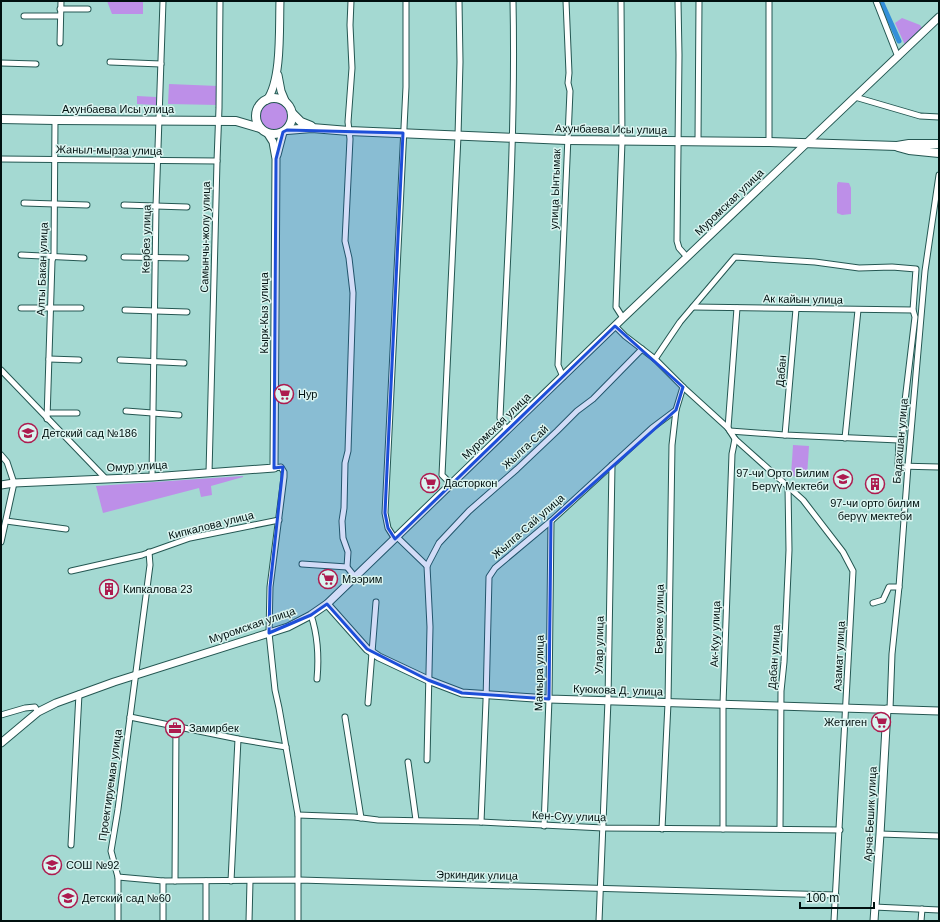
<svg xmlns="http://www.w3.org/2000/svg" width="940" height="922" font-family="Arial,sans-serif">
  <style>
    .green { fill: #bd8fe8 }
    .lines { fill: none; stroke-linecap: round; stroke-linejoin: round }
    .canal { stroke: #338fd9; stroke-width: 5 }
    .street-casing { stroke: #245752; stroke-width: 7 }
    .secondary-casing { stroke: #245752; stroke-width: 9 }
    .primary-casing { stroke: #245752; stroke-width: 10 }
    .street { stroke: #fff; stroke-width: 5 }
    .secondary { stroke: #fff; stroke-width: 7 }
    .primary { stroke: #fff; stroke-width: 8 }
    .marked { fill: #1d4ed8; fill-opacity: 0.2; stroke: #1d4ed8; stroke-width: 3; stroke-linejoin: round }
    .labels { text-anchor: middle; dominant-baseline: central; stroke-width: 3; stroke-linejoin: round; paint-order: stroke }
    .street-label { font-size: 11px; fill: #00100f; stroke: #daf4f0 }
    .poi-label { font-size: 11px; fill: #00100f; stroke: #daf4f0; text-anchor: start }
  </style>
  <rect width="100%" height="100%" fill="#a4d9d2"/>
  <g class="green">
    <path d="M107,1h36v13h-31z"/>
    <path d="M902,18l18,7 2,3 -17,17 -10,-22z"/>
    <path d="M169,84l49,2v19l-50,-1z"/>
    <path d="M137,96l19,1v8l-19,-1z"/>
    <circle cx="274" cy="116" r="15"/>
    <path d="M838,182l11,1 2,5v26l-9,1 -5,-2v-28z"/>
    <path d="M793,445l16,1 -2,31 -16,-1z"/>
    <path d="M243,476v1l-32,9 1,9 -11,2 -2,-9 -96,25 -7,-27z"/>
  </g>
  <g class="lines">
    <path class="canal" d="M881,1l18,40"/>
    <defs>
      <g id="street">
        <path d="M351,1l-1,24 2,43 -4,54 2,17 -5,102 4,17 4,35 -5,158 -3,12 -1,45 -2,13 1,17 5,14 -1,15 8,10"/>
        <path d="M621,1l1,140 -6,166 7,11"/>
        <path d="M678,1l1,54 -2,186 2,7 8,9"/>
        <path d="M876,1l22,56"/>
        <path d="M60,9h28"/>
        <path d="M24,16h36"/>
        <path d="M60,43l1,-42"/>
        <path d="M110,62l51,2"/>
        <path d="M1,63l35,1"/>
        <path d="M855,97l65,19 19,1"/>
        <path d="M698,141l1,-140"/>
        <path d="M769,142v-141"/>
        <path d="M1,159l216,2"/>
        <path d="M24,203l63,2"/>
        <path d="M124,205l63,2"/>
        <path d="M21,255l63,3"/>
        <path d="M124,257l62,1"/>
        <path d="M693,307l220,3"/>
        <path d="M21,308h60"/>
        <path d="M125,310l62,2"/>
        <path d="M615,326l10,10 30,23 28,28 45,41 7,11 68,61 40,52 10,19 -19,350"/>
        <path d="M49,359l30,1"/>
        <path d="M655,359l25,-37 55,-65 80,5 44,6 33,-1 24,2 -3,41 2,7 -10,84 -2,32 -4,7 -114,-5 -55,-4"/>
        <path d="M120,360l64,3"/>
        <path d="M1,370l105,109"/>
        <path d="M563,377l-5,-12 12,-274 -2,-8 1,-10 -3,-72"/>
        <path d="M126,411l53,4"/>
        <path d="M48,413h29"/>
        <path d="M47,419l5,-158 2,-7 1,-134"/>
        <path d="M728,428l9,-120"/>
        <path d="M507,431l-7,-13c6,-139 16,-278 13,-417"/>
        <path d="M785,435l11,-126"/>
        <path d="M845,438l13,-128"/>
        <path d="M899,440l-1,26 41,1"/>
        <path d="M1,455l6,7 7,21 -13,59"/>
        <path d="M274,468l7,-1 3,5v5l-14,110 -1,46 6,57 4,18 19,107v106"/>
        <path d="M209,473l8,-312 2,-53 1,-107"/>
        <path d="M152,477l4,-271 7,-205"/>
        <path d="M451,484l-9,-9 16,-339 2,-74 -1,-61"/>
        <path d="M6,521l60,8"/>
        <path d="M397,537l30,29 3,61 -3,133"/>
        <path d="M395,539l-7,-11 -3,-15 21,-426v-86"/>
        <path d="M302,564l45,3"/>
        <path d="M427,566l12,-23 30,-32 48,-42 40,-38 20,-20 16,-12 49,-50"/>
        <path d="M71,571l71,-16 48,-17 89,-18"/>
        <path d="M873,603l10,-3 6,-13h10"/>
        <path d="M311,615c7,21 8,42 6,64"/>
        <path d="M368,703l8,-101"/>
        <path d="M890,709l2,-55 7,-67 9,-121 17,-195 14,-96"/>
        <path d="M1,715l24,-7 10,-1 3,5"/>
        <path d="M130,717l108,22 48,8"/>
        <path d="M345,717l16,101"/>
        <path d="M408,762l8,58"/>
        <path d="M298,815l56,2 24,3 103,2 122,6 237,2"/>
        <path d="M481,822l5,-121 3,-124 6,-9 56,-47 101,-93 24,-18 7,-23"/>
        <path d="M544,826l5,-127 2,-178"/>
        <path d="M662,829l6,-126 4,-258 4,-35"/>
        <path d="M723,829v-125l9,-250 3,-15"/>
        <path d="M780,829l1,-138 3,-29 5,-112 -1,-64"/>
        <path d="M880,834l59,2"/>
        <path d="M71,845l8,-151"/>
        <path d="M118,877l45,4 136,-1 537,15"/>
        <path d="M163,881v40"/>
        <path d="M175,881l1,-155"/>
        <path d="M231,881l7,-142"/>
        <path d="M874,907l65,3"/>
        <path d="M118,921v-44l-7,-26 7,-42 32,-244 -1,-13"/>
        <path d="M206,921v-40"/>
        <path d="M249,921l1,-40"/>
        <path d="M599,921l9,-221 4,-235"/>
        <path d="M921,921l1,-12"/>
      </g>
      <g id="secondary">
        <path d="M278,75l3,16 5,12"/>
        <path d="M267,100c15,-21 12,-73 13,-99"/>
        <path d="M277,155l6,-23"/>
        <path d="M1,485l13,-2 138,-6 122,-9 2,-309 -3,-17 -5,-8"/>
        <path d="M327,604l40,45 12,8 49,23 34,13 87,6 390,12"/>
        <path d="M1,743l37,-31 18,-9 58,-21 174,-55 23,-12 16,-11 296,-286 316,-301"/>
        <path d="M874,921l6,-87 7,-125"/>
      </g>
      <g id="primary">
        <circle cx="274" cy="116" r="18"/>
        <path d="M292,113l9,9 10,4"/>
        <path d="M1,119l54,1 181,1 24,7"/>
        <path d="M287,130l25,-2 37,3 218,9 202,2 128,4 12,-2h30"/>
        <path d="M898,147l11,3 30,3"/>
      </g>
    </defs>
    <use href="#street" class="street-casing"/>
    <use href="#secondary" class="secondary-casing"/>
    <use href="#primary" class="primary-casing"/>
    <use href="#street" class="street"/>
    <use href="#secondary" class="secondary"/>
    <use href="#primary" class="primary"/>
  </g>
  <path class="marked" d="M287,130l116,3 -18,380 3,15 7,11 220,-213 68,61 -7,23 -125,111 -2,178 -87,-6 -34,-13 -61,-31 -40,-45 -16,11 -42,18 1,-46 13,-120 -9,1 2,-309 7,-27z"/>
  <defs>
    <symbol id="supermarket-ring" viewBox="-11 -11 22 22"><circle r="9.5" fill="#daf4f0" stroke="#ad1b4f" stroke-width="1.5"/><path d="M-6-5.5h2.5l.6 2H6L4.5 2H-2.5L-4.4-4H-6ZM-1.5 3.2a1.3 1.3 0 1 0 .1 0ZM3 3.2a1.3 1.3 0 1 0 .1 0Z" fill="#ad1b4f"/></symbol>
    <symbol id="school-ring" viewBox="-11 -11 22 22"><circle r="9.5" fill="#daf4f0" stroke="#ad1b4f" stroke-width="1.5"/><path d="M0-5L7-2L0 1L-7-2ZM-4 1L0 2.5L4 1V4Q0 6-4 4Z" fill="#ad1b4f"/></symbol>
    <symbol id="building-ring" viewBox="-11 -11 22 22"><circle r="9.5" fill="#daf4f0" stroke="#ad1b4f" stroke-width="1.5"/><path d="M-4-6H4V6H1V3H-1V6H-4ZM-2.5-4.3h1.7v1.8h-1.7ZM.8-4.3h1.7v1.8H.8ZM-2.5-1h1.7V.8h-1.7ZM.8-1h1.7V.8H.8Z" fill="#ad1b4f"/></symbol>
    <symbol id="office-ring" viewBox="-11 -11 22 22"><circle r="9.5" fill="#daf4f0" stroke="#ad1b4f" stroke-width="1.5"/><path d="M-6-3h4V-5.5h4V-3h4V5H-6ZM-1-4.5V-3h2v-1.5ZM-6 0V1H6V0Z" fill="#ad1b4f"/></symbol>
  </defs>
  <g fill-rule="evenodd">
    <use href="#supermarket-ring" x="273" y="383" width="22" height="22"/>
    <use href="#school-ring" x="17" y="422" width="22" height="22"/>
    <use href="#school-ring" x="832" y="468" width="22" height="22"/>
    <use href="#supermarket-ring" x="419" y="472" width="22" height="22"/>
    <use href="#building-ring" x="864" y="473" width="22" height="22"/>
    <use href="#supermarket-ring" x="317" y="568" width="22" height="22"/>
    <use href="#building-ring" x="98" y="578" width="22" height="22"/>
    <use href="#supermarket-ring" x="870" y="711" width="22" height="22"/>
    <use href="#office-ring" x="164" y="717" width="22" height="22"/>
    <use href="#school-ring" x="41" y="854" width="22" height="22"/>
    <use href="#school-ring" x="57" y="887" width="22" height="22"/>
  </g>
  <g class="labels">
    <g class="street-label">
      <text x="118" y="109">Ахунбаева Исы улица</text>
      <text transform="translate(611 129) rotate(1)">Ахунбаева Исы улица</text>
      <text transform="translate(109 150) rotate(1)">Жаныл-мырза улица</text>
      <text transform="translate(555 189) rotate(-88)">улица Ынтымак</text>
      <text transform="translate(729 202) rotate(-44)">Муромская улица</text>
      <text transform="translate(205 237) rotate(-89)">Самынчы-жолу улица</text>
      <text transform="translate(146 239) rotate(-89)">Кербез улица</text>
      <text transform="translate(42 269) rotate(-88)">Алты Бакан улица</text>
      <text transform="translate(803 299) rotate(1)">Ак кайын улица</text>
      <text transform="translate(264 313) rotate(-90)">Кырк-Кыз улица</text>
      <text transform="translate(781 371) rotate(-85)">Дабан</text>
      <text transform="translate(496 426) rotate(-44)">Муромская улица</text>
      <text transform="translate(900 441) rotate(-85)">Бадахшан улица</text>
      <text transform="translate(525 447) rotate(-43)">Жылга-Сай</text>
      <text transform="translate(137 466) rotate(-3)">Омур улица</text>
      <text transform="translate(211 525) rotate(-14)">Кипкалова улица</text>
      <text transform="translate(528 526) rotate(-41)">Жылга-Сай улица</text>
      <text transform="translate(659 619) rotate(-89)">Береке улица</text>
      <text transform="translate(252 625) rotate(-19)">Муромская улица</text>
      <text transform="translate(715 634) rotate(-88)">Ак-Куу улица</text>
      <text transform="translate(599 645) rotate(-89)">Улар улица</text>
      <text transform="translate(839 656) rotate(-87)">Азамат улица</text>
      <text transform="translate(774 657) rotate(-86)">Дабан улица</text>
      <text transform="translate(539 673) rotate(-89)">Мамыра улица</text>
      <text transform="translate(618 690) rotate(2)">Куюкова Д. улица</text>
      <text transform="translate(110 785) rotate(-82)">Проектируемая улица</text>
      <text transform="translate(870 814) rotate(-87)">Арча-Бешик улица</text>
      <text transform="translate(569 816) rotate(2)">Кен-Суу улица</text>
      <text transform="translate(477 875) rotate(1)">Эркиндик улица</text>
    </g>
    <g class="poi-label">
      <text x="298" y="394">Нур</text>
      <text x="42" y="433">Детский сад №186</text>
      <text x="829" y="473" text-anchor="end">97-чи Орто Билим<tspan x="829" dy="13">Берүү Мектеби</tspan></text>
      <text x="444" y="483">Дасторкон</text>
      <text x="875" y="503" text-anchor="middle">97-чи орто билим<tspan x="875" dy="13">берүү мектеби</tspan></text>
      <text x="342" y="579">Мээрим</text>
      <text x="123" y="589">Кипкалова 23</text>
      <text x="867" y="722" text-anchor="end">Жетиген</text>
      <text x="189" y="728">Замирбек</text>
      <text x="66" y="865">СОШ №92</text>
      <text x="82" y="898">Детский сад №60</text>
    </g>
  </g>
  <rect width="940" height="922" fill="none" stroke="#00100f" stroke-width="4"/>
  <path d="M800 902v6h74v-6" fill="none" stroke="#00100f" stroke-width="2"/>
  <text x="806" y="902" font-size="12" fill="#00100f" stroke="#daf4f0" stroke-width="3" paint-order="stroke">100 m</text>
</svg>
